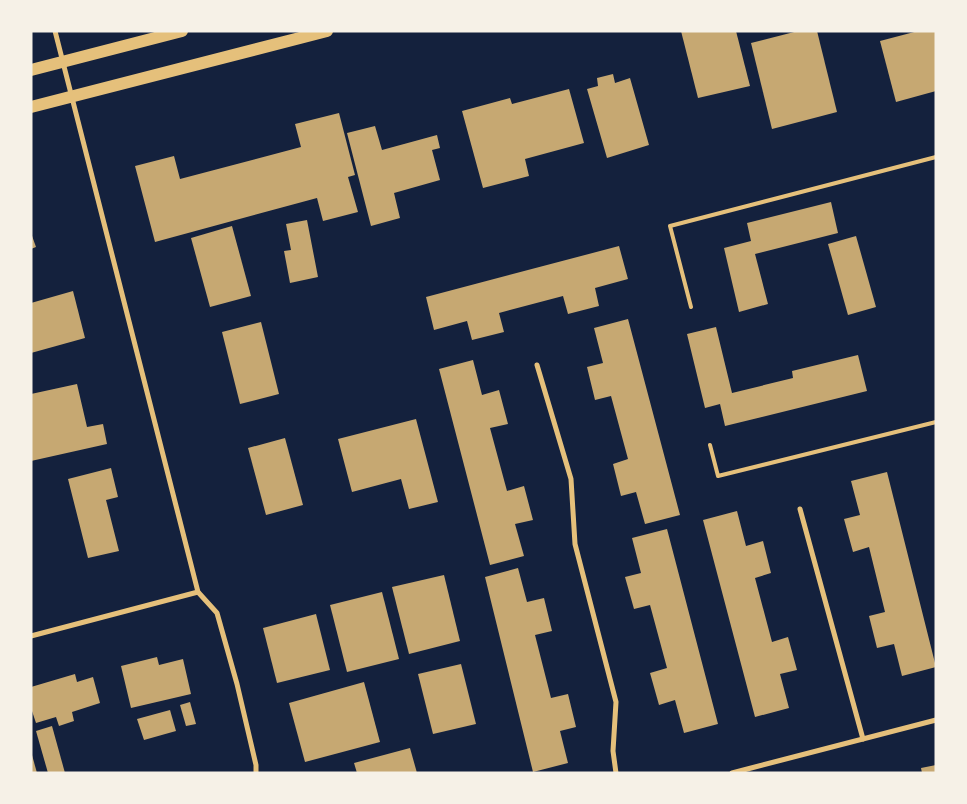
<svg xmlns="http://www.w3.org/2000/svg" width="967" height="804" font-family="Lato,sans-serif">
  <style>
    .building { fill: #c6a872 }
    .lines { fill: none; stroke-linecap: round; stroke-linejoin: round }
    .service { stroke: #e5c07b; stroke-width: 4 }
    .minor { stroke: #e5c07b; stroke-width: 5 }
    .primary { stroke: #e5c07b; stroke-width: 12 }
  </style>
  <rect width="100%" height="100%" fill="#14213d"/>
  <g class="building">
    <path d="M681,31h55l14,55 -52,12z"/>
    <path d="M798,31h19l20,81 -65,17 -21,-86z"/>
    <path d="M918,31h18v60l-40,11 -16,-61z"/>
    <path d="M613,74l2,9 15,-5 19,67 -42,13 -20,-69 11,-3 -1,-8z"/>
    <path d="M569,89l15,54 -59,16 4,17 -46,12 -21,-77 48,-13 2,6z"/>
    <path d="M339,113l16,62 -7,2 10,35 -35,9 -6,-23 -162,44 -20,-76 39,-10 6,23 121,-32 -6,-23z"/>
    <path d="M375,126l7,24 55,-15 3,13 -8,2 8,30 -46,13 6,25 -29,8 -24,-93z"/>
    <path d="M831,202l7,31 -83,21 13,50 -29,8 -15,-64 27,-7 -4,-18z"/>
    <path d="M307,220l11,57 -28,6 -6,-32 7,-1 -5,-26z"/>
    <path d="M232,226l19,70 -41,11 -19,-69z"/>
    <path d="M31,233l5,14 -5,2z"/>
    <path d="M856,236l20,71 -28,8 -20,-71z"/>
    <path d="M619,246l9,33 -33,9 4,18 -31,8 -5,-18 -64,17 5,19 -32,8 -5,-19 -33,9 -8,-33z"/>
    <path d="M73,291l12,47 -54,15v-50z"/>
    <path d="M628,319l52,196 -35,9 -9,-32 -15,4 -8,-32 15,-5 -17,-63 -16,4 -8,-33 16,-4 -9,-35z"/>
    <path d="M261,322l18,72 -39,10 -18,-72z"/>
    <path d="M716,327l16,66 61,-15 -1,-7 66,-16 9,36 -142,35 -5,-22 -15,4 -18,-74z"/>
    <path d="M473,360l9,35 17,-5 9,34 -18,4 17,63 17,-5 9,34 -18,4 9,32 -34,9 -51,-196z"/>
    <path d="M77,384l10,43 16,-3 4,20 -76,17v-67z"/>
    <path d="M416,419l22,83 -29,7 -8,-30 -49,13 -14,-53z"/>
    <path d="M285,438l18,67 -37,10 -18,-67z"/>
    <path d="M111,468l7,29 -12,3 13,51 -31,7 -20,-79z"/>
    <path d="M887,472l49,195 -34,9 -8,-32 -17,4 -8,-32 16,-4 -16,-65 -16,5 -9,-33 16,-4 -9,-34z"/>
    <path d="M737,511l9,35 17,-5 8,32 -16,5 17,64 16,-5 9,33 -17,4 9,34 -34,9 -52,-197z"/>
    <path d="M667,529l51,195 -34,9 -9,-33 -16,5 -9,-32 17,-5 -17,-63 -16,4 -9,-32 16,-4 -9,-35z"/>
    <path d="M518,568l9,34 17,-4 8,33 -17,4 16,63 17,-4 8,33 -16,4 8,32 -35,9 -48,-195z"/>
    <path d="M444,575l16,66 -51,13 -17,-67z"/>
    <path d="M382,592l17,67 -52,13 -17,-67z"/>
    <path d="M316,614l14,56 -53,13 -14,-55z"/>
    <path d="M157,657l2,8 24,-6 8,35 -60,14 -10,-42z"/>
    <path d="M461,664l15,60 -43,10 -15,-60z"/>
    <path d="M75,674l2,8 16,-5 7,26 -28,9 2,9 -15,5 -3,-9 -20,6 -5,-15v-21z"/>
    <path d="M364,682l16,60 -75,20 -16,-59z"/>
    <path d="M190,702l6,22 -10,2 -6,-21z"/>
    <path d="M170,710l6,21 -32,9 -7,-21z"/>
    <path d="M52,726l13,47h-17l-12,-42z"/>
    <path d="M410,748l7,25h-60l-3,-10z"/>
    <path d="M31,755h1l5,18h-6z"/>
    <path d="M936,765v8h-14l-1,-5z"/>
  </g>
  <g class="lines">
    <g class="service">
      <path d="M691,307l-21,-81 266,-69"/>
      <path d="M710,445l8,31 218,-54"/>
    </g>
    <g class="minor">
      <path d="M55,31l143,561 19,21 20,71 19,81v8"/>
      <path d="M537,365l34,114 4,65 41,158 -3,49 3,22"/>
      <path d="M800,509l63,230"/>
      <path d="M31,636l167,-44"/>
      <path d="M732,773l204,-53"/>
    </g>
    <g class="primary">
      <path d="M31,70l151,-39"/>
      <path d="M31,107l296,-76"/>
    </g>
  </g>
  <rect width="967" height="804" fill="none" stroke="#f6f1e7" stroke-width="65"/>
</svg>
